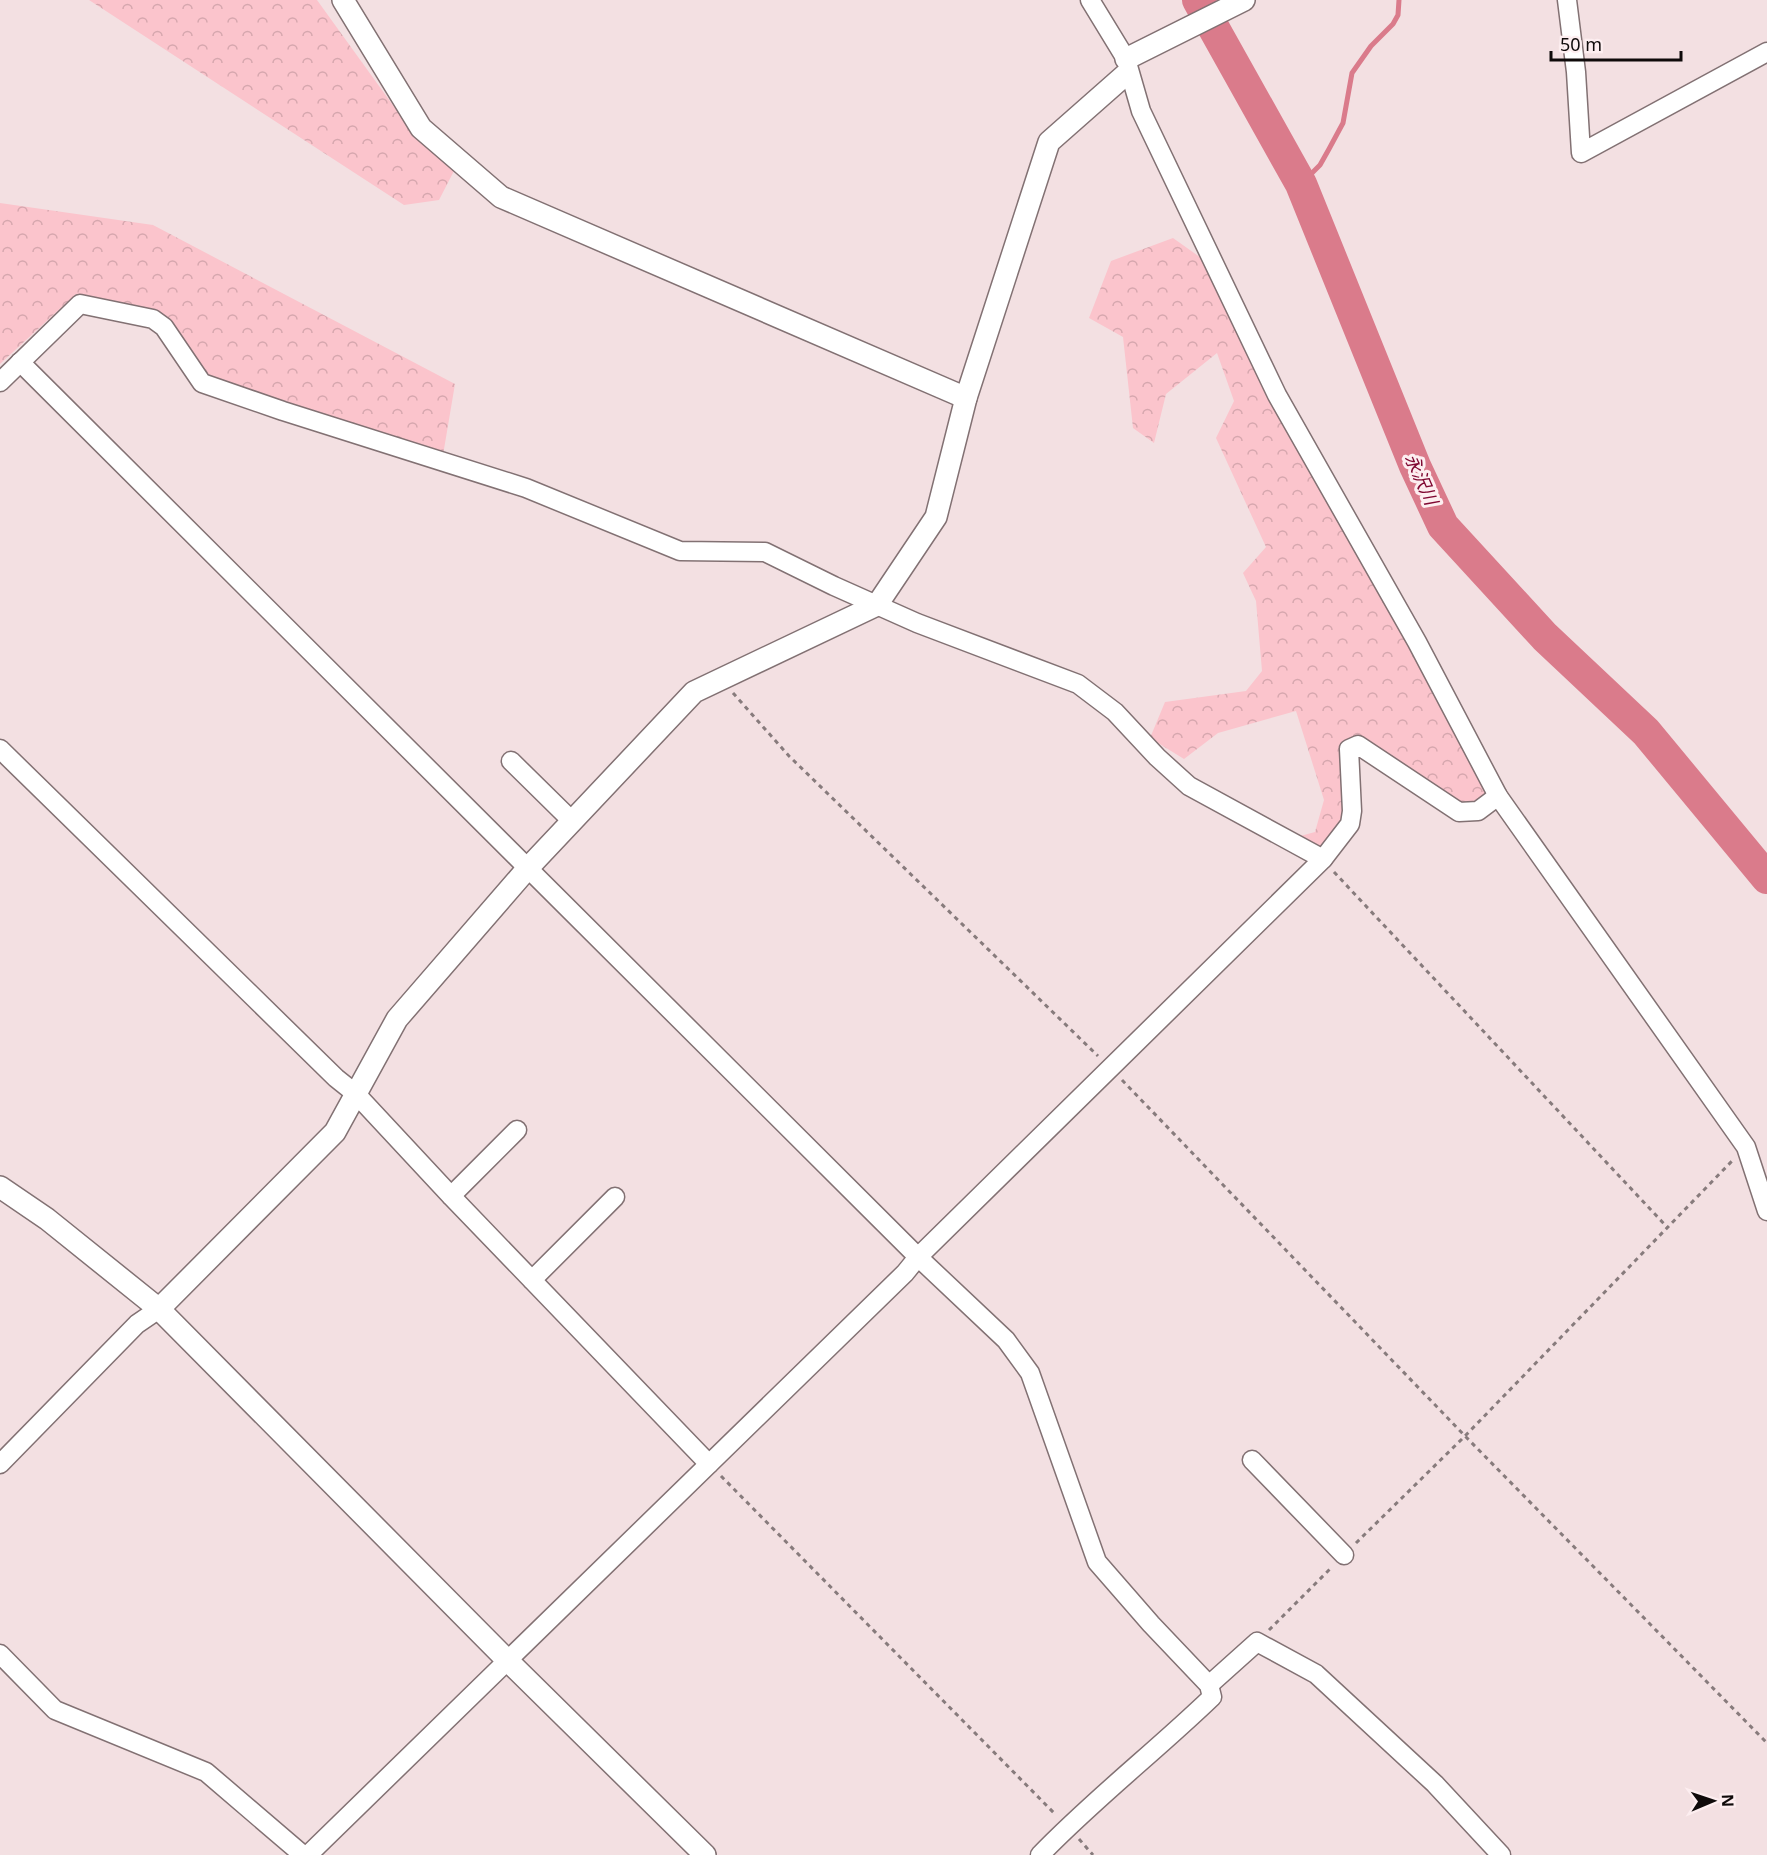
<svg xmlns="http://www.w3.org/2000/svg" width="1767" height="1855" font-family="'Noto Sans','Noto Sans JP',sans-serif">
  <style>
    .forest { fill: url(#forest-crowns) }
    .lines { fill: none; stroke-linecap: round; stroke-linejoin: round }
    .stream { stroke: #da7b8b; stroke-width: 5 }
    .river { stroke: #da7b8b; stroke-width: 32 }
    .minor-casing { stroke: #827173; stroke-width: 21 }
    .tertiary-casing { stroke: #827173; stroke-width: 24 }
    .path { stroke: #877b7c; stroke-width: 3; stroke-dasharray: 4.5 4.5; stroke-linecap: butt }
    .minor { stroke: #fff; stroke-width: 18 }
    .tertiary { stroke: #fff; stroke-width: 21 }
    .labels { text-anchor: middle; dominant-baseline: central; stroke-width: 6; stroke-linejoin: round; paint-order: stroke }
    .water-label { font-size: 18px; font-style: italic; fill: #800832; stroke: #fdeef0 }
  </style>
  <defs>
    <pattern id="forest-crowns" width="20" height="18" patternUnits="userSpaceOnUse" patternTransform="scale(1.5)"><rect width="20" height="18" fill="#fbc4cc"/><path d="M2 6a3 3 0 1 1 6 0M12 15a3 3 0 1 1 6 0" fill="none" stroke="#d6a7ae"/></pattern>
  </defs>
  <rect width="100%" height="100%" fill="#f3e0e2"/>
  <g class="forest">
    <path d="M89,0h228l88,122 51,45 -17,33 -35,5z"/>
    <path d="M0,203l153,22 302,159 -13,77 -240,-78 -30,-61 -96,-28 -76,70z"/>
    <path d="M1173,238l45,32 272,523 -25,12 -104,-65 -22,7 7,69 -23,32 -30,-10 22,-6 9,-32 -28,-89 -78,22 -34,26 -34,-21 15,-36 81,-11 16,-20 -6,-70 -13,-28 23,-26 -50,-109 18,-37 -17,-48 -51,41 -12,49 -21,-15 -10,-91 -34,-19 22,-57z"/>
  </g>
  <g class="lines">
    <path class="stream" d="M1301,184l19,-19 9,-16 14,-26 9,-50 19,-27 22,-22 5,-9 1,-15"/>
    <path class="river" d="M1198,0l103,184 114,282 28,60 102,111 101,95 121,146"/>
    <defs>
      <g id="minor">
        <path d="M1090,0l36,59 15,52 136,284 140,247 81,154 248,351 21,64"/>
        <path d="M1567,0l9,72 5,81 186,-101"/>
        <path d="M20,362l898,895 88,83 24,33 67,189 54,62 58,61 3,12c-56,54 -118,102 -172,158"/>
        <path d="M0,382l80,-78 73,15 11,8 38,56 81,28 243,77 154,63 85,1 69,34 83,37 161,61 37,28 42,45 32,29 134,73"/>
        <path d="M0,749l336,329 20,16 95,102 258,268"/>
        <path d="M511,761l61,60"/>
        <path d="M451,1196l66,-66"/>
        <path d="M532,1280l83,-83"/>
        <path d="M1252,1460l92,95"/>
        <path d="M0,1464l137,-140 22,-15"/>
        <path d="M0,1654l55,56 151,62 97,83"/>
        <path d="M1209,1685l48,-43 59,32 119,110 66,71"/>
        <path d="M308,1855l597,-582 13,-16 405,-398 27,-35 2,-13 -3,-62 9,-4 101,67 19,-1 20,-15"/>
      </g>
      <g id="tertiary">
        <path d="M343,0l78,128 80,69 465,201"/>
        <path d="M1126,59l118,-59"/>
        <path d="M0,1187l47,32 112,90 348,351 198,195"/>
        <path d="M159,1309l176,-177 62,-113 130,-150 167,-177 183,-87 59,-88 30,-119 83,-256 76,-67"/>
      </g>
    </defs>
    <use href="#minor" class="minor-casing"/>
    <use href="#tertiary" class="tertiary-casing"/>
    <g class="path">
      <path d="M733,693l56,63 309,300"/>
      <path d="M1334,872l333,355"/>
      <path d="M1122,1080l343,356 302,307"/>
      <path d="M721,1476l335,339"/>
      <path d="M1356,1543l109,-107 267,-275"/>
      <path d="M1269,1630l63,-63"/>
      <path d="M1079,1839l14,16"/>
    </g>
    <use href="#minor" class="minor"/>
    <use href="#tertiary" class="tertiary"/>
  </g>
  <g class="labels">
    <g class="water-label">
      <text transform="translate(1422 479) rotate(66)">永沢川</text>
    </g>
  </g>
  <g transform="translate(1713 1801) rotate(88)" stroke="#fdeef0" stroke-width="4.5" paint-order="stroke">
  <path d="M0-4.5L10 22L0 15L-10 22Z" fill="#0f0a0a"/>
  <text y="-9" font-size="16" font-weight="bold" text-anchor="middle" fill="#0f0a0a">N</text>
  </g>
  <path d="M1551 51v9h130v-9" fill="none" stroke="#0f0a0a" stroke-width="3"/>
  <text x="1560" y="51" font-size="18" fill="#0f0a0a" stroke="#fdeef0" stroke-width="4.5" paint-order="stroke">50 m</text>
</svg>
